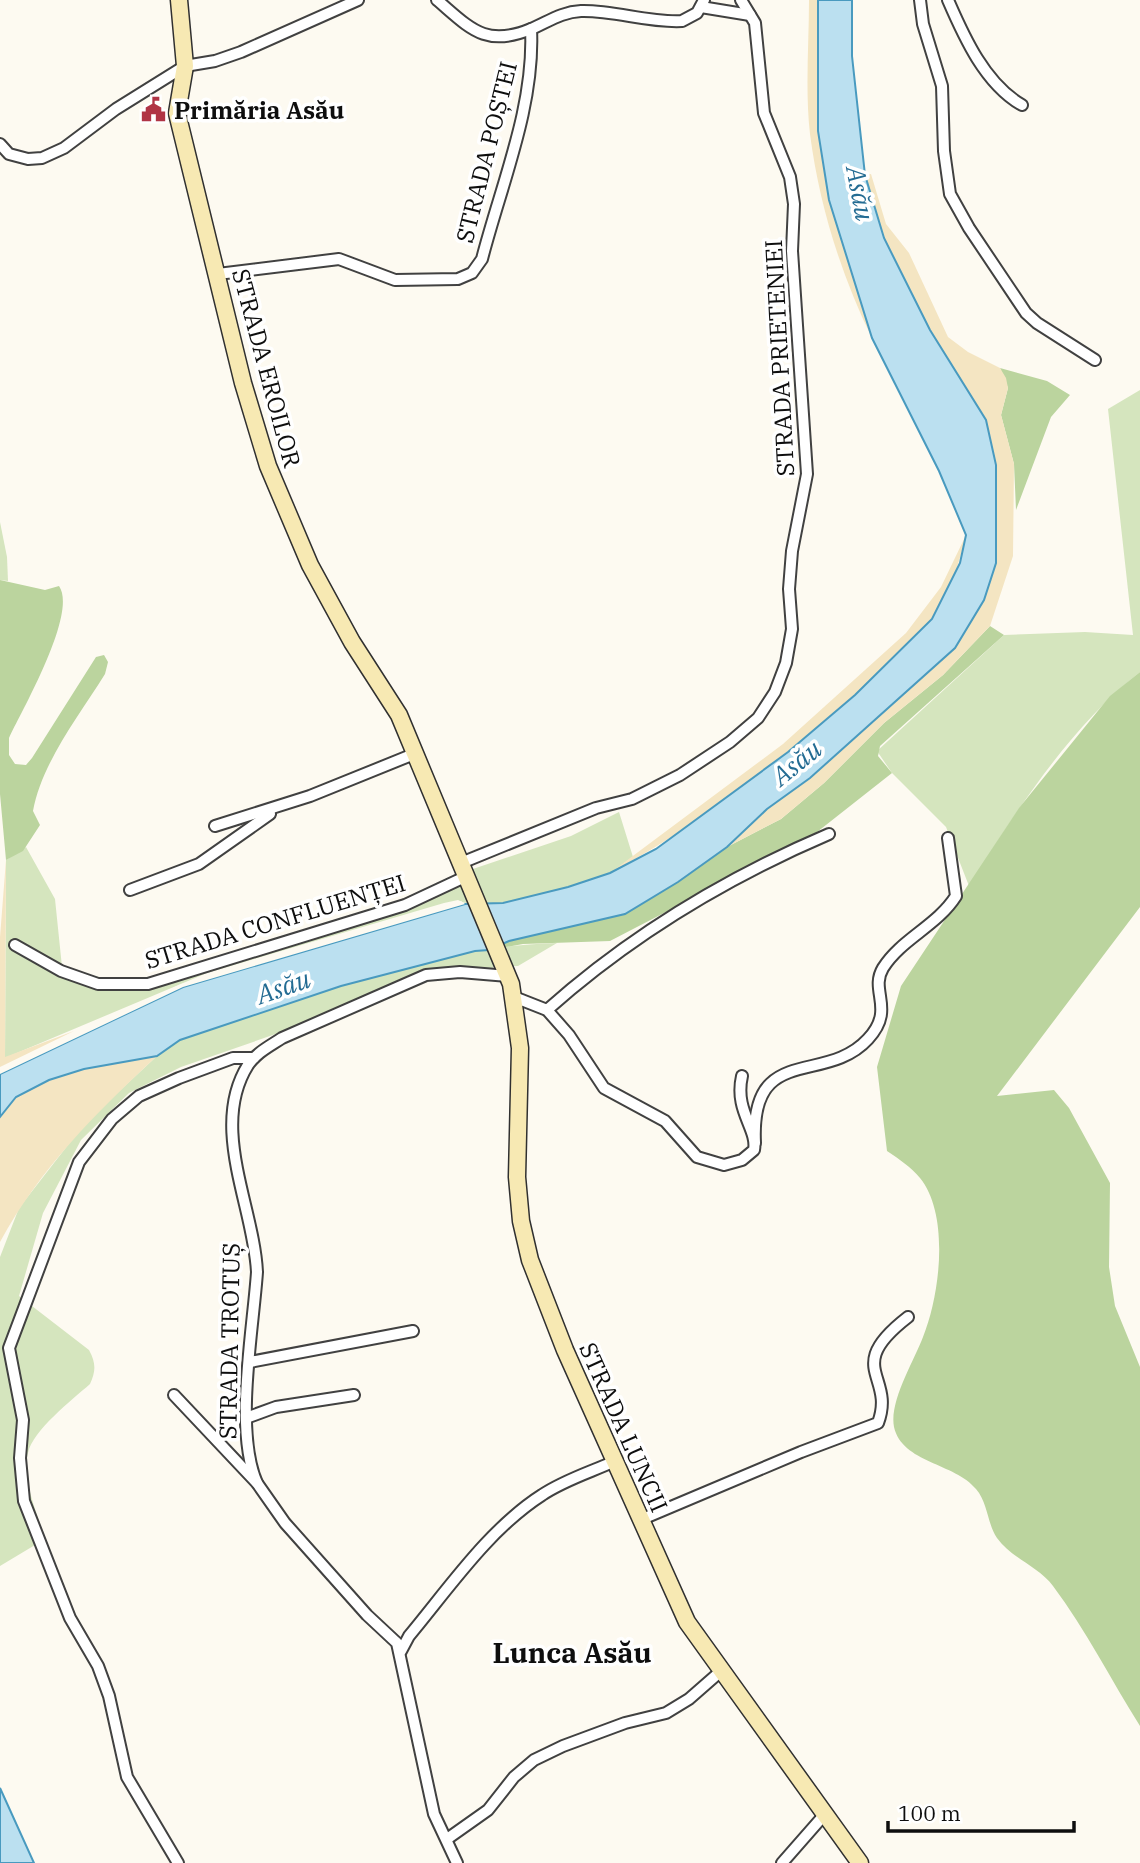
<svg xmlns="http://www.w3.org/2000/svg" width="1140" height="1863" font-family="'IBM Plex Serif',serif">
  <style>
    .green { fill: #d5e5be }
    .forest { fill: #bbd49e }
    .sand { fill: #f4e5c2 }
    .water { fill: #bbe0f0; stroke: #499abf; stroke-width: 2 }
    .pier { fill: #fdfaf1 }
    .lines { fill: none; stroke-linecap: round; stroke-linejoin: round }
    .minor-casing { stroke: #414141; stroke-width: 14 }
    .secondary-casing { stroke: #303030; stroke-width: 19 }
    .minor { stroke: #fff; stroke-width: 10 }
    .secondary { stroke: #f7e9b3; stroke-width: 16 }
    .labels { text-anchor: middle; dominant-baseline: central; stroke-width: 7; stroke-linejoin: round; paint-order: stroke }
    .poi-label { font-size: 24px; font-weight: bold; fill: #0e0e0e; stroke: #fff; text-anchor: start }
    .street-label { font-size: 24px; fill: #0e0e0e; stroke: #fff }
    .water-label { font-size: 26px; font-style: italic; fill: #246c93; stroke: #fff }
    .quarter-label { font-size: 28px; font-weight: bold; fill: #0e0e0e; stroke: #fff }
  </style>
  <rect width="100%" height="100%" fill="#fdfaf1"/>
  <g class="green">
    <path d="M1140,390v282c-71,56 -123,138 -171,214l-23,-59 -54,-54 -15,-22 127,-116 81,-3 48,3 -25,-226z"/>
    <path d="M0,522l7,35 1,24 -8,-1z"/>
    <path d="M619,812l14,45c-8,5 -15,11 -22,16 -26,14 -128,42 -153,27l-14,3 -237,70 -202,85 1,-198 20,-13 29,52 7,68 21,7 39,7 45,-7 233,-74 61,-27 110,-37z"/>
    <path d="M557,943l-39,23 -24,1 -17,9 -49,5 -247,86 -52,26 -48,47 -38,73 -24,83 70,54c7,13 7,21 1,34 -18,16 -57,46 -62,69 -7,26 10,62 17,86l-45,27v-309l19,-49 66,-85 72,-67 23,-16c117,-41 253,-94 377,-97z"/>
  </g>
  <g class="forest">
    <path d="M1000,368l47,13 23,14 -19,22 -35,93 -2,-46 -13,-49 7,-27z"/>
    <path d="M0,580l45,10 14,-4c19,27 -37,124 -50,152v17l6,9 11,1 6,-7 64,-101 8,-2 4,7 -3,12c-26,42 -63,88 -72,137l7,14 -17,26 -17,9 -6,-66z"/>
    <path d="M990,626l14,9 -124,111 -2,10 14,17 -80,63 -202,105 -87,3 -34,6 20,-9 116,-27 102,-67 54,-28 43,-36 60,-60 59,-48z"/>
    <path d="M1140,672v235l-143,189 57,-6 15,18 41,75 -1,84 6,39 25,61v359c-29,-46 -54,-96 -87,-140 -15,-20 -42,-28 -56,-48 -10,-15 -9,-35 -21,-49 -21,-26 -74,-26 -82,-62 -5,-26 20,-66 29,-90 17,-42 27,-122 -3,-159 -9,-11 -21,-19 -33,-27l-10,-84 24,-81 118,-178 91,-112z"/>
  </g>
  <g class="sand">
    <path d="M809,0h9v131l11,69 43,138c-31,-63 -53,-134 -62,-204 -5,-44 -1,-90 -1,-134z"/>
    <path d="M871,174l15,50 23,29 39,84 20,15 32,16 6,10 2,10 -7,27 13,49 -1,92 -23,70 -47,49 -59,48 -60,60 -43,36 -54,28 40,-38 43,-31 145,-130 31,-228 -56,-90 -46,-92 -19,-63z"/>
    <path d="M966,535c-7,29 -16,59 -34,84 -14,20 -35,36 -53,53 -78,76 -174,150 -269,201l173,-129 123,-111 35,-46z"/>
    <path d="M6,860l-1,197 69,-26 -74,36v-130z"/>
    <path d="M157,1056c-62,58 -116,111 -157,186v-125l16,-20 33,-17 35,-11z"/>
  </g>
  <g class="water">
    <path d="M818,0h34v56l13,119 19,63 46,92 56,90 10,45v98l-12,37 -29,48 -145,130 -43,31 -40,38 -49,35 -53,32 -116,27 -20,9 -14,1 -134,35 -161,54 -23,16 -73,13 -35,11 -33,17 -16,20v-43l183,-87 282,-83 38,-1 65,-16 42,-14 46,-24 132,-97 67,-57 77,-76 28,-56 6,-28 -27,-64 -67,-133 -43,-138 -11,-69z"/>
    <path d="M0,1788l34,75h-34z"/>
  </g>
  <path class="pier" d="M461,901l4,3 -282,83 -183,87v-4l181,-86z"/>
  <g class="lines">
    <defs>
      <g id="minor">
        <path d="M437,0c33,28 48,48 94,29 17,-7 30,-17 50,-18 33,-1 68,12 101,10l15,-8 7,-13"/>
        <path d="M920,0l3,24 19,62 2,65 6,43 19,34 57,85 11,10 58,37"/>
        <path d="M948,0c16,37 37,84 74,105"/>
        <path d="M701,7l49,8"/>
        <path d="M0,144l9,10 19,5 14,-1 22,-10 52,-39 69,-43 30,-5 26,-9 117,-52"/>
        <path d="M218,274l121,-15 56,21 63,-1 14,-6 10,-14c19,-74 53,-153 49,-230"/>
        <path d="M215,826l95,-30 104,-42"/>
        <path d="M461,863l135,-55 36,-9 48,-24 50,-33 28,-24 17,-26 11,-29 6,-34 -3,-40 3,-38 15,-77 -15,-223 2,-47 -4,-27 -26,-64 -9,-90 -14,-23"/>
        <path d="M130,890l69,-26 71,-50"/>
        <path d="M15,945l46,26 37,13h50l257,-79 62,-29"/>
        <path d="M514,997l33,13 22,25 35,53 61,33 32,36 27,8 18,-5 12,-10c4,-21 -20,-39 -12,-74"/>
        <path d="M547,1010c83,-74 179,-132 282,-176"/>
        <path d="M755,1143c-5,-101 70,-57 113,-104 28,-30 1,-48 15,-71 18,-29 54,-42 73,-72l-8,-58"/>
        <path d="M250,1362l163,-31"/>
        <path d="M174,1395l83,88 28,40 82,92 30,28 37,171 23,49"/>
        <path d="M246,1418l30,-11 78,-12"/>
        <path d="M257,1483c-23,-52 -4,-152 0,-211 -3,-65 -48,-145 -9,-207 8,-12 22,-19 34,-27l144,-63 34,-3 48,4"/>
        <path d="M640,1520l161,-68 77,-29c18,-48 -36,-55 30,-106"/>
        <path d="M401,1651l8,-15c40,-48 80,-107 133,-141 22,-15 49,-23 73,-34"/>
        <path d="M447,1839l41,-29 26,-33 20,-17 29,-14 62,-23 41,-10 23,-14 32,-28"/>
        <path d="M178,1863l-51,-86 -18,-81 -11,-30 -28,-48 -46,-117 -4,-43 3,-38 -14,-72 70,-186 33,-43 27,-23 40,-18 54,-20h21"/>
        <path d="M782,1863l43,-49"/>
      </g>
      <path id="secondary" d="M179,0l6,66 -8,47 66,270 25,83 42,99 42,77 47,73 112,269 9,64 -3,129 4,44 9,39 35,90 122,272 173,241"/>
    </defs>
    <use href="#minor" class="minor-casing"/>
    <use href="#secondary" class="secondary-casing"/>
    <use href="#minor" class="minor"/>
    <use href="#secondary" class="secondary"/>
  </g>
  <defs>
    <symbol id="civic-bare" viewBox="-9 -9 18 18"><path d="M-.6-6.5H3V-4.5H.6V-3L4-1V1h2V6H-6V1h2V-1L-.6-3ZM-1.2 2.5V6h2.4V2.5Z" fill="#b03445" stroke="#fff" stroke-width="2.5" paint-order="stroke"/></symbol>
  </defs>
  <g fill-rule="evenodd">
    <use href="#civic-bare" x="136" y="92" width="35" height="35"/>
  </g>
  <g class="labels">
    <g class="poi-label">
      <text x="174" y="110">Primăria Asău</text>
    </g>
    <g class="street-label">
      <text transform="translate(486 152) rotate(-76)">STRADA POȘTEI</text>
      <text transform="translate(779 358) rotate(-93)">STRADA PRIETENIEI</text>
      <text transform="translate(267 368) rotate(75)">STRADA EROILOR</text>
      <text transform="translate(275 921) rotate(-17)">STRADA CONFLUENȚEI</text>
      <text transform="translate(229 1341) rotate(-89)">STRADA TROTUȘ</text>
      <text transform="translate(624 1427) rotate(66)">STRADA LUNCII</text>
    </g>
    <g class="water-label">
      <text transform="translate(861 193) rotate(79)">Asău</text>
      <text transform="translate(796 762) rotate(-39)">Asău</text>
      <text transform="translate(283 986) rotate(-19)">Asău</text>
    </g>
    <g class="quarter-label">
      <text x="572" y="1652">Lunca Asău</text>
    </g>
  </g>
  <path d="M888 1821v10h186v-10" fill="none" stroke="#0e0e0e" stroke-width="3.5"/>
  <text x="898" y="1821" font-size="21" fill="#0e0e0e" stroke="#ffffff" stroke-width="5" paint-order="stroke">100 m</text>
</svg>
